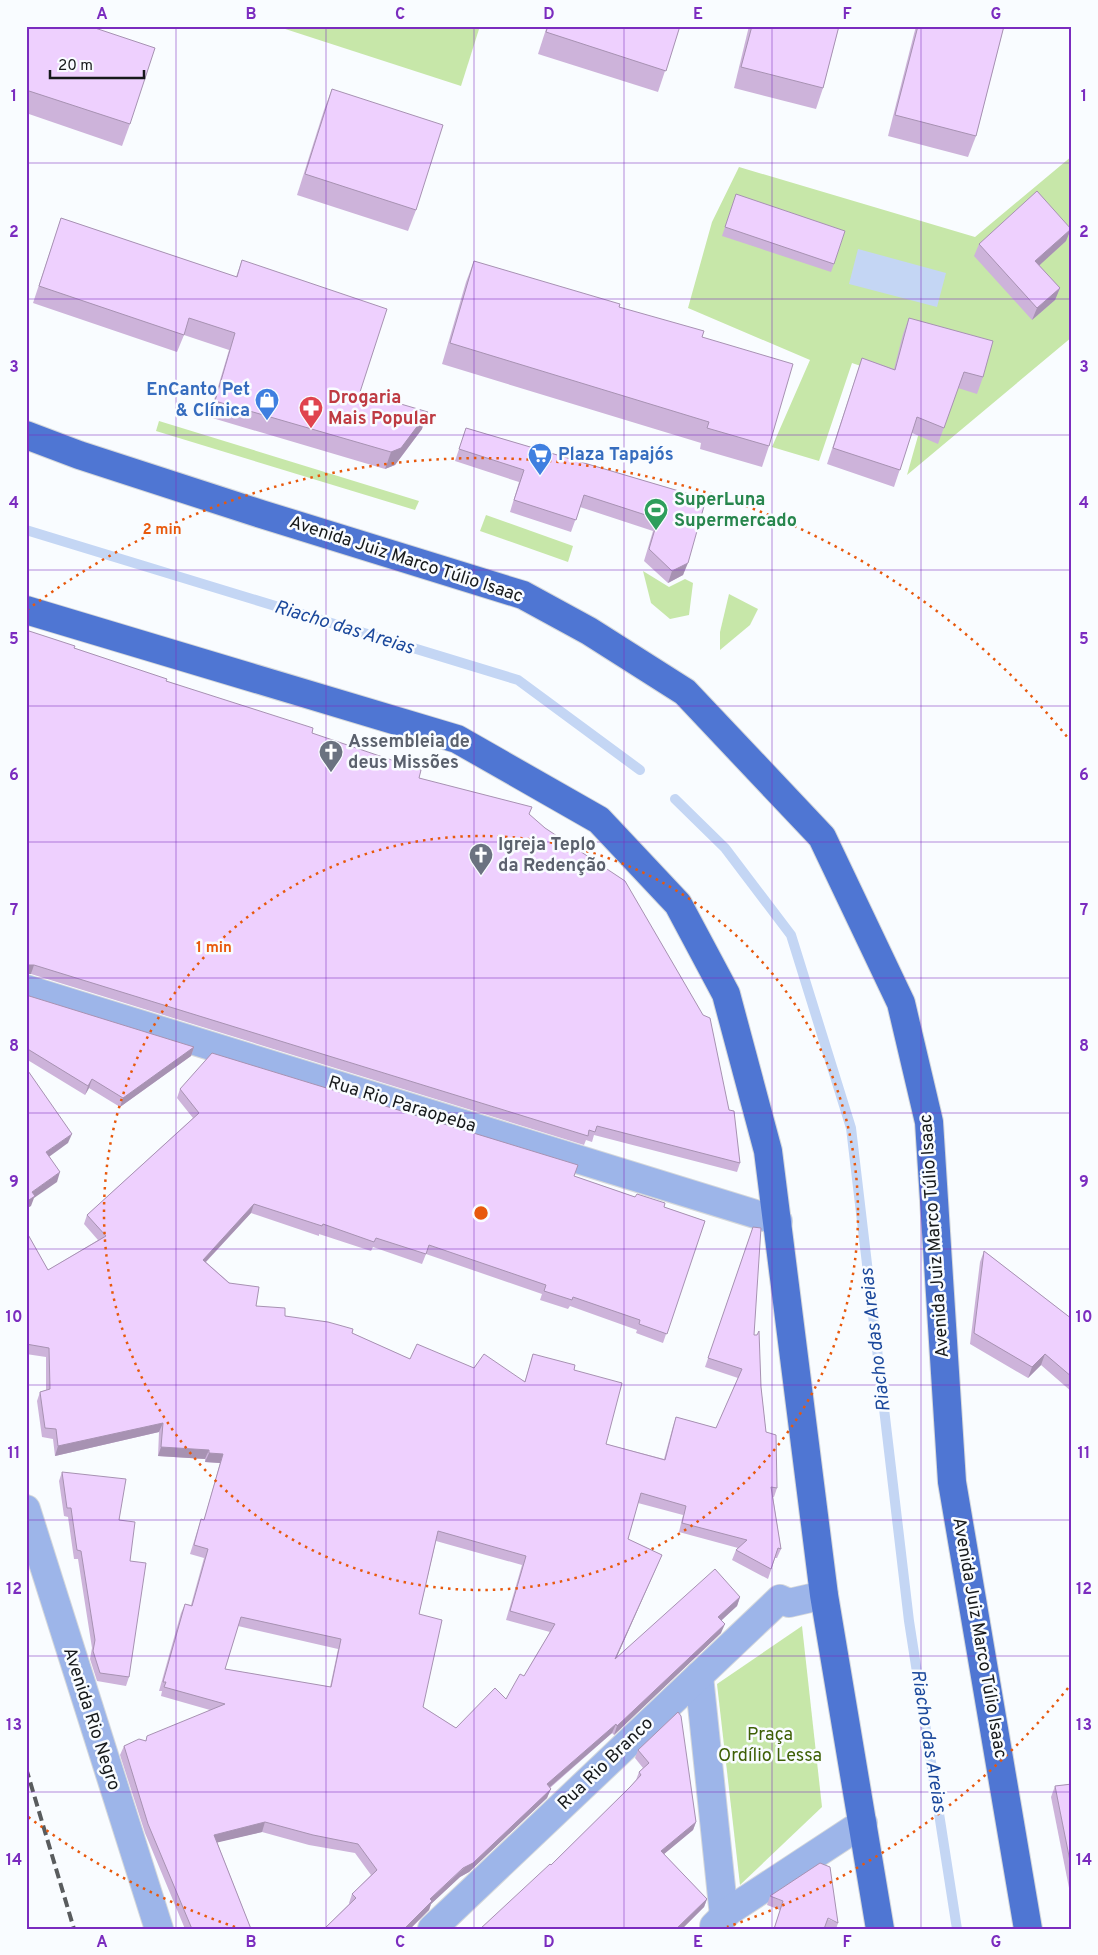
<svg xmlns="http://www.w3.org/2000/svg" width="1098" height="1955" font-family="Overpass,sans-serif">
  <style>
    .green { fill: #c7e7a9 }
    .water { fill: #c4d6f4 }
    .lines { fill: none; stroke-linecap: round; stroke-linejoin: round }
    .stream { stroke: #c4d6f4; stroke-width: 10 }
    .minor-casing { stroke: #d5d8db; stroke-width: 30 }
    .major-casing { stroke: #d5d8db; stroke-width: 30 }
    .minor { stroke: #9db5e9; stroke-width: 28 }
    .major { stroke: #4f76d3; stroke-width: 28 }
    .rail { stroke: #595c5e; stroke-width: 4; stroke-dasharray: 10 5; stroke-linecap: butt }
    .wall { fill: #cdb3da; fill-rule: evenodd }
    .shaded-wall { fill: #a792b2 }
    .building { fill: #eed0fe; stroke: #a792b2; fill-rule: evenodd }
    .grid { fill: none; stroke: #7b2cbf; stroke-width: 1; stroke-opacity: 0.55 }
    .ring { fill: none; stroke: #e8590c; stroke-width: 2.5; stroke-dasharray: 2.5 5 }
    .labels { text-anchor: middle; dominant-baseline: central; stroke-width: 5; stroke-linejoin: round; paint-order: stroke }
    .shop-label { font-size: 18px; font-weight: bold; fill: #366cbe; stroke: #f9fcff; text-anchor: end }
    .health-label { font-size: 18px; font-weight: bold; fill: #be3a42; stroke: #f9fcff; text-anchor: start }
    .leisure-label { font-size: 18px; font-weight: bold; fill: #27864d; stroke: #f9fcff; text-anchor: start }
    .street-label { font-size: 18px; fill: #16191b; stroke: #f9fcff }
    .worship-label { font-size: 18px; font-weight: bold; fill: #5b616d; stroke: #f9fcff; text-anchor: start }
    .park-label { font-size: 18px; fill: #3d5f05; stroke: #f9fcff }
    .water-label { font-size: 19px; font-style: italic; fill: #1a479b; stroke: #f9fcff }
    .centre { fill: #e8590c; stroke: #f9fcff; stroke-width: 2.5 }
    .ring-label { font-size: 15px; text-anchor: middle; font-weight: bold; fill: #e8590c; stroke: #f9fcff; stroke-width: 5; stroke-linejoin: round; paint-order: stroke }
    .neatline { fill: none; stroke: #7b2cbf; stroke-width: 2 }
    .grid-label { font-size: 16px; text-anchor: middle; font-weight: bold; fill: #7b2cbf }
  </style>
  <rect width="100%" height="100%" fill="#f9fcff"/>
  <g class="green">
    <path d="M276,26h204l-19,60z"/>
    <path d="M1072,156v181l-165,138 24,-85 -79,-27 -33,98 -47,-14 38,-87 -122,-52 24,-86 27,-55 236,70z"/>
    <path d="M159,421l260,80 -4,9 -259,-79z"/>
    <path d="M486,515l87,31 -5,16 -88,-31z"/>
    <path d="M643,571l26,16 16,-8 8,4 -4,32 -19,4 -19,-16z"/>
    <path d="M729,594l29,15 -8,16 -30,25v-18z"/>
    <path d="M802,1626l20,181 -82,78 -23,-201z"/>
  </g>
  <path class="water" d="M858,249l88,24 -9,34 -88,-23z"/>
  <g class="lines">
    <g class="stream">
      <path d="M26,530l492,150 122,90"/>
      <path d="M675,799l50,49 66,87 60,193 58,493 48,308"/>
    </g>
    <defs>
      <g id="minor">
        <path d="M26,989l752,232"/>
        <path d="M26,1509l133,420"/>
        <path d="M699,1676l25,240"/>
        <path d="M714,1926l15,-15 134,-88"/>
        <path d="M432,1929l348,-330 9,4 35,-8"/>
      </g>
      <g id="major">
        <path d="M26,435l53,20 182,59 262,81 66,36 96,61 137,145 79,166 28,119 23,360 76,447"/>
        <path d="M26,610l431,129 142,81 79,84 48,90 42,157 56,444 56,334"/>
      </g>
    </defs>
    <use href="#minor" class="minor-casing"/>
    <use href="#major" class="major-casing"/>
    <use href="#minor" class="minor"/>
    <use href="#major" class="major"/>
    <path class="rail" d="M26,1768l48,161"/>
  </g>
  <g class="wall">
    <path d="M26,26h63l41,98 -8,22 -96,-33z"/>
    <path d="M547,26h133l-22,66 -120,-38z"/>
    <path d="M749,26h90l-16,62 -7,21 -82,-21z"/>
    <path d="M916,26h88l-28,110 -8,21 -80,-21z"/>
    <path d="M332,89l84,121 -8,21 -111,-36 27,-85z"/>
    <path d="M736,194l98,70 -3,8 -109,-36z"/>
    <path d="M61,218l175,59 6,-17 118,132 62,37 -27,36 -10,4 -176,-52 20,-67 -45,-15 -7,17 -144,-49z"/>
    <path d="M1066,241l-27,24 21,23 -5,12 -23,20 -58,-64 5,-12z"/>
    <path d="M474,261l145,46 83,30 67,109 -7,21 -62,-18 1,-6 -259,-79 24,-82z"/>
    <path d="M909,318l74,59 -6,17 -19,-6 -20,56 -26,-11 -18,54 -67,-23 35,-106 32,11 9,-35z"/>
    <path d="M466,428l240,71 -23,76 -15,8 -24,-22 9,-30 -73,-24 -9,25 -61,-20 9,-30 -64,-21z"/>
    <path d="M74,648l238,85 107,45 110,37 211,348 -3,9 -143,-37 -2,7 -6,-2 -2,5 -553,-171z"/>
    <path d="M26,995l168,52 -3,9 -71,51 -31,-19 -4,7 -59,-36z"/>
    <path d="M180,1089l394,87 131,45 -42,122 -27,-10 1,-3 -67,-24 -2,3 -28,-9 2,-6 -116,-40 -4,10 -49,-17 -2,4 -52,-17v2l-68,-23 -45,49 50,44 29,10 67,17 58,26 64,9 51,13 8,-27 41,16 32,74 58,15 9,-33 3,-9 40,11 22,-50 -33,-11 48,-140 1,108 7,52 5,45 11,56 -3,9h-1l8,52 -4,9h-2l-7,21 -36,-19 4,-10 2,-2 -59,-16 4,-17 -45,-12 -10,36 34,16 -4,9 -42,94 124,-61 -3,9 -15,14 -1,13 -107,102 -2,-2 -62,55 -3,10 -78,74 -9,5 -29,27 -2,6 -19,19h-86l25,-25v-1l3,-9 19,-19 -16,-22 -46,-8 -47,-13 -45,10 34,87h-66l-40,-96 -25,-78 4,-9 21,-5 65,-31 -49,-14 1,-5h-3l22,-78 4,-9 6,1 13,-47 -14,-4 11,-35 3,1 16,-57 -15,-1v-3l-47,-3 1,-24 -104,24 -2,-17 -11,-2 -5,-36 3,-9 6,-2v-33l-20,-3v-123l22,39 50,-30 -14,-16 3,-9 106,-97 -16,-20zM436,1541l86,24 -16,55 44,12 -26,44 -18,23 -50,29 -33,-21 -4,-93zM238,1626l100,23 -8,38 -105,-18z"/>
    <path d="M984,1251l88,68v73l-31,-27 -13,13 -58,-34 10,-82z"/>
    <path d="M62,1472l57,48 11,41 -1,116 -3,9 -29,-5 -7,-22 2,-11 -14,-89h-4l-6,-42 -4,-1 -5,-35z"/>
    <path d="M678,1712l18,110 -3,8 -29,24 43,45 -3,8 -22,22h-202l71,-64 79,-78 6,-7 3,-8 4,-4 -8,-10 3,-8z"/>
    <path d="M1072,1784v119l-21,-106 4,-11z"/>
    <path d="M770,1896l68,27 -2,6h-8l-3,-2 -1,2h-50l6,-19 -13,-5z"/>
  </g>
  <g class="shaded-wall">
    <path d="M1071,229l-5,12 -35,32 4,-12z"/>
    <path d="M1060,288l-5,12 -23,20 5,-12z"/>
    <path d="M428,412l-6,17 -27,36 -10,4 6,-17z"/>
    <path d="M688,563l-5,12 -15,8 4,-12z"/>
    <path d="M26,965h8l-3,9h-5z"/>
    <path d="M194,1047l-3,9 -71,51 3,-9z"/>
    <path d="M92,1079l-3,9 -4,7 3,-9z"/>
    <path d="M72,1134l-4,9 -26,19 4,-10z"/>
    <path d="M60,1172l-3,10 -23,16 -3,8 -5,3v-7l6,-10z"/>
    <path d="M254,1204l-3,9 -52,56 4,-9z"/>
    <path d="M1045,1354l-4,11 -13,13 4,-11z"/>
    <path d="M163,1423l-4,9 -104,24 3,-10z"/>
    <path d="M161,1447l48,3 -4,9 -47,-3z"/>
    <path d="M209,1453l14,1 -3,9 -15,-1z"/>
    <path d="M662,1555l-4,9 -46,104 3,-9z"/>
    <path d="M740,1597l-3,9 -22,20 3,-9z"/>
    <path d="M725,1624l-4,9 -107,102 3,-9z"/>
    <path d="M616,1724l-4,9 -69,60 4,-9z"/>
    <path d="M551,1789l-4,9 -78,74 -9,5 -29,27 -2,6 -19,19h-6l26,-30z"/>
    <path d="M265,1822l-3,10 -51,12 3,-9z"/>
    <path d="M696,1822l-3,8 -35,29 3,-8z"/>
    <path d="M707,1899l-3,8 -22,22h-6z"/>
  </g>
  <g class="building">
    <path d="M27,26h62l66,22 -25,76 -104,-34v-61z"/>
    <path d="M548,26h132l-14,45 -120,-39z"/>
    <path d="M752,26h87l-16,62 -82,-21z"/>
    <path d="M918,26h86l-28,110 -81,-21z"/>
    <path d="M332,89l111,36 -27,85 -111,-36z"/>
    <path d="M1037,191l34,38 -36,32 25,27 -23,20 -58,-64z"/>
    <path d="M736,194l109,37 -11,33 -109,-37z"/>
    <path d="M61,218l176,59 5,-17 145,49 -27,83 68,20 -27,36 -10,4 -176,-51 20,-68 -46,-15 -5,17 -145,-49z"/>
    <path d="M474,261l146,43 -1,3 85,24 -2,6 91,27 -24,82 -62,-18 2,-6 -259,-79z"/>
    <path d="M909,318l84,23 -10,36 -19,-5 -20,56 -27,-11 -17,53 -67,-22 29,-90 33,12z"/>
    <path d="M466,428l240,71 -18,64 -16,8 -23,-22 9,-30 -74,-24 -8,25 -62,-20 10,-30 -65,-21z"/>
    <path d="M26,630l49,16 -1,2 93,31 -1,2 147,47 -1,5 109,37 -2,8 113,29 -3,7 16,14 80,53 78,134 7,3 19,92 5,1 6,52 -143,-37 -2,6 -6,-2 -1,6 -554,-171h-8z"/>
    <path d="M26,995l168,52 -71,51 -31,-19 -4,7 -62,-38z"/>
    <path d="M212,1053l366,112 -4,11 61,21 2,-3 28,9 -1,4 41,14 -38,113 -28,-10 1,-4 -67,-23 -1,3 -28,-9 2,-6 -117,-40 -3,9 -50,-16 -2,4 -51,-18 -1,2 -68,-22 -51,56 26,23 30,4 -3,19 29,2v8l43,6 25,7 -1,4 58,26 7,-15 57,24 10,-14 41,28 8,-28 42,11 -1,5 48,13 -16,61 59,16 11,-43 40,11 26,-59 -34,-11 45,-131 8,1 -7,107h3l2,-4 2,56 5,45 10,3 1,53 -6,-1 10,62 -3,-1 -7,21 -35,-19 11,-10 -65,-17 4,-17 -45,-13 -13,46 34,16 -47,104 100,-90 25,28 -22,20 7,7 -108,102 -1,-2 -69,60 4,5 -78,74 -10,5 -33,31 2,2 -28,28h-80l32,-31 -4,-4 25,-24 -19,-26 -45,-9 -48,-13 -51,13 37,94h-59l-44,-105 -24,-78 15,-7 7,2 1,-5 78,-32 -61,-17 2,-5h-3l22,-78 7,2 16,-57 -14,-4 7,-26 3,1 19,-66 -14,-1v-3l-48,-3 2,-24 -105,23 -2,-17 -11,-1 -5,-36 10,-3 -1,-41 -23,-4v-113l22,39 58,-34 -19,-21 112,-102 -19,-24zM438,1531l88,25 -16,55 45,13 -31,52 -4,-2 -14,25 -11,-11 -39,40 -33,-21 19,-87 -23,-6zM241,1617l100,22 -10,48 -106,-18z"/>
    <path d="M26,1068l46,66 -26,18 14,20 -28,20 3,4 -9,6z"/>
    <path d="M984,1251l88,68v58l-27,-23 -13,13 -58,-34z"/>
    <path d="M62,1472l64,7 -7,41 16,2 -5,39 16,2 -17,114 -29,-4 -7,-22 2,-11 -14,-89 -4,-1 -6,-42h-4z"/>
    <path d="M678,1712l3,4 15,106 -35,29 46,48 -31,30h-196l70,-65 1,1 79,-78 11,-12 -2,-3 10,-9 -11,-13z"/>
    <path d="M1072,1784v87l-17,-85z"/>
    <path d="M820,1863l10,4 8,56 -10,-5 -4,11h-50l9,-28 -13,-5z"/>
  </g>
  <path class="grid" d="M176,26v1903M326,26v1903M474,26v1903M624,26v1903M772,26v1903M921,26v1903M26,163h1046M26,299h1046M26,435h1046M26,570h1046M26,706h1046M26,842h1046M26,978h1046M26,1113h1046M26,1249h1046M26,1385h1046M26,1520h1046M26,1656h1046M26,1792h1046"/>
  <g class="ring">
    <circle cx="481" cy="1213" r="377"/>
    <path d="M1068 1688A755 755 0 0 1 727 1927M235 1927A755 755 0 0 1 27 1816M27 610A755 755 0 0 1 1068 738"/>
  </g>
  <defs>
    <symbol id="shop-pin" viewBox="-11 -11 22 30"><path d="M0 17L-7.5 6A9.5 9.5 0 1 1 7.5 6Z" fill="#3f7fe0" stroke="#f9fcff"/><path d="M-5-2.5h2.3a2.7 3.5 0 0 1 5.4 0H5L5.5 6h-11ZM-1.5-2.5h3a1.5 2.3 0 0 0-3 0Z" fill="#fff"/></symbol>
    <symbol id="pharmacy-pin" viewBox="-11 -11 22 30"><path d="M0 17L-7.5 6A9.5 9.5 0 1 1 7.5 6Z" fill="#e0444e" stroke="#f9fcff"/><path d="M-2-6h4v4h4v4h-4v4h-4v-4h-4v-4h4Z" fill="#fff"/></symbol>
    <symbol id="supermarket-pin" viewBox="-11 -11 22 30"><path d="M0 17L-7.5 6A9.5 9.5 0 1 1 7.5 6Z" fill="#3f7fe0" stroke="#f9fcff"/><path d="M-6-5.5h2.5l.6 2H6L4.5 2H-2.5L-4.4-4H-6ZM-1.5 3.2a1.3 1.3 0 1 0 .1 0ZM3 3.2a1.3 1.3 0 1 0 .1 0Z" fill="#fff"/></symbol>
    <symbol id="stadium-pin" viewBox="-11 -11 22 30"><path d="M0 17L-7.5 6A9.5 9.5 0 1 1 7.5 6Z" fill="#2e9e5b" stroke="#f9fcff"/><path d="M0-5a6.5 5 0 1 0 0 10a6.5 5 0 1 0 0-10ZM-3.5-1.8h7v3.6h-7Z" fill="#fff"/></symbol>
    <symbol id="church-pin" viewBox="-11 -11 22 30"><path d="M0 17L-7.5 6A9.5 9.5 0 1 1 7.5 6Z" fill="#6b7280" stroke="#f9fcff"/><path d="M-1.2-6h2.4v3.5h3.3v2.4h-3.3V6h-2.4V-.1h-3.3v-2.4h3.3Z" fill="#fff"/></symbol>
  </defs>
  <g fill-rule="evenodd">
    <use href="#shop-pin" x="253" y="386" width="28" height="38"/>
    <use href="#pharmacy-pin" x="297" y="394" width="28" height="38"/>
    <use href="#supermarket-pin" x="526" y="441" width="28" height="38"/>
    <use href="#stadium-pin" x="642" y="496" width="28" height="38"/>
    <use href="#church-pin" x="317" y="738" width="28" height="38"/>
    <use href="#church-pin" x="467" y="841" width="28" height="38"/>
  </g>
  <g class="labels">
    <g class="shop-label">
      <text x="250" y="390">EnCanto Pet<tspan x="250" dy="21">&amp; Clínica</tspan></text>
      <text x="558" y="455" text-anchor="start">Plaza Tapajós</text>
    </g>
    <g class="health-label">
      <text x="328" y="398">Drogaria<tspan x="328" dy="21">Mais Popular</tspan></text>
    </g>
    <g class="leisure-label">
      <text x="674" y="500">SuperLuna<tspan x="674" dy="21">Supermercado</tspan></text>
    </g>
    <g class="street-label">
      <text transform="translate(406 560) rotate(18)">Avenida Juiz Marco Túlio Isaac</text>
      <text transform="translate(402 1105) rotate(17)">Rua Rio Paraopeba</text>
      <text transform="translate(935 1236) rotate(-94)">Avenida Juiz Marco Túlio Isaac</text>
      <text transform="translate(979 1638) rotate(80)">Avenida Juiz Marco Túlio Isaac</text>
      <text transform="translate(91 1719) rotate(72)">Avenida Rio Negro</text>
      <text transform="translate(606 1764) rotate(-44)">Rua Rio Branco</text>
    </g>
    <g class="worship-label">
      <text x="348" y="742">Assembleia de<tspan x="348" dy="21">deus Missões</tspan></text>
      <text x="498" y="845">Igreja Teplo<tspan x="498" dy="21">da Redenção</tspan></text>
    </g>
    <g class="park-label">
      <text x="770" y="1735">Praça<tspan x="770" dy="21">Ordílio Lessa</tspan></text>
    </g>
    <g class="water-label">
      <text transform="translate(344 628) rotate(17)">Riacho das Areias</text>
      <text transform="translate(876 1340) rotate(-97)">Riacho das Areias</text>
      <text transform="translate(928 1741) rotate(81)">Riacho das Areias</text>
    </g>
  </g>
  <circle cx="481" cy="1213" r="8" class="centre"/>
  <g class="ring-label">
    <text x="162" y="534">2 min</text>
    <text x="214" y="952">1 min</text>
  </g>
  <rect width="1098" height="1955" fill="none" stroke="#f9fcff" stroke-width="55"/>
  <path d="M50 70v8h94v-8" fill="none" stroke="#16191b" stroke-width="2.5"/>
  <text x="58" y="70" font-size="15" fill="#16191b" stroke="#f9fcff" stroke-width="4" paint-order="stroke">20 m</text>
  <rect x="28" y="28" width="1042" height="1900" class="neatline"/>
  <g class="grid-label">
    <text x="102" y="19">A</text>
    <text x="251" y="19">B</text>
    <text x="400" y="19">C</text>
    <text x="549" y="19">D</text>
    <text x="698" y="19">E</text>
    <text x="847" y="19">F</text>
    <text x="996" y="19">G</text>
    <text x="14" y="101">1</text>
    <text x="1084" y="101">1</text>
    <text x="14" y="237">2</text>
    <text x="1084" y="237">2</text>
    <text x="14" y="372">3</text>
    <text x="1084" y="372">3</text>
    <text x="14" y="508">4</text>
    <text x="1084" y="508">4</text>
    <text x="14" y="644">5</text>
    <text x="1084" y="644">5</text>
    <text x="14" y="780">6</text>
    <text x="1084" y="780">6</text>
    <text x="14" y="915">7</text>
    <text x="1084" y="915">7</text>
    <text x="14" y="1051">8</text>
    <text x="1084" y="1051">8</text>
    <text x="14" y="1187">9</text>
    <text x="1084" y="1187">9</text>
    <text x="14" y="1322">10</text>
    <text x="1084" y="1322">10</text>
    <text x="14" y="1458">11</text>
    <text x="1084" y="1458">11</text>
    <text x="14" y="1594">12</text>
    <text x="1084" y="1594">12</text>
    <text x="14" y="1730">13</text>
    <text x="1084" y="1730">13</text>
    <text x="14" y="1865">14</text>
    <text x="1084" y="1865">14</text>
    <text x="102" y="1947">A</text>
    <text x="251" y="1947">B</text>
    <text x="400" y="1947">C</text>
    <text x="549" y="1947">D</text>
    <text x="698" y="1947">E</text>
    <text x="847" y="1947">F</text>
    <text x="996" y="1947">G</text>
  </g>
</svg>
